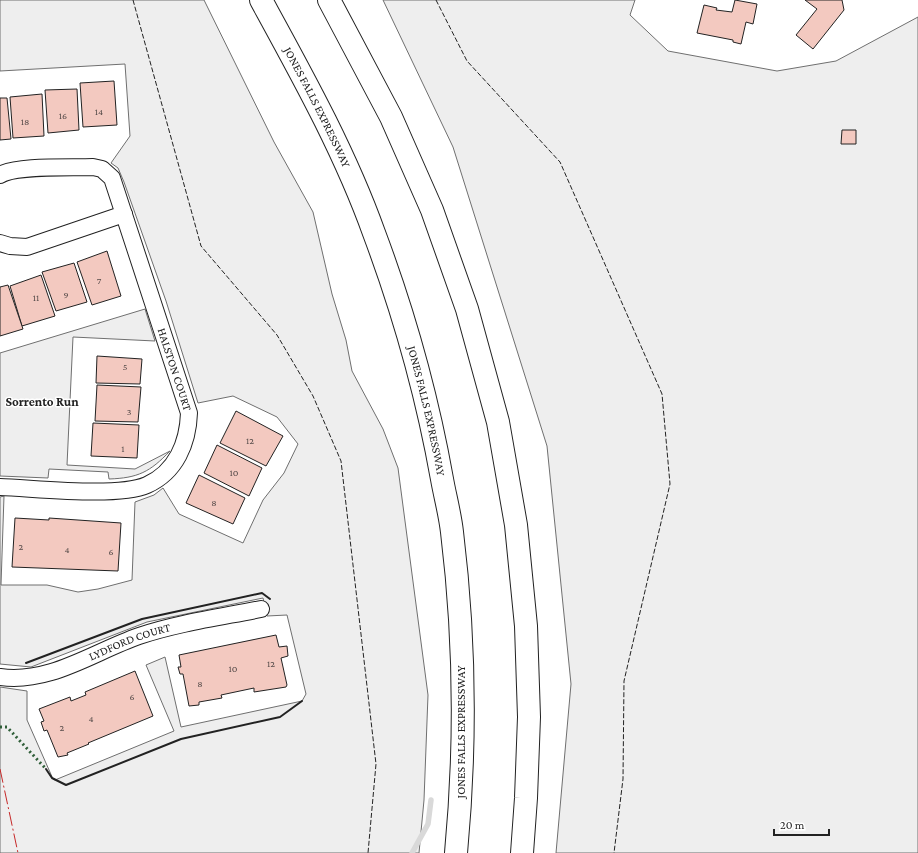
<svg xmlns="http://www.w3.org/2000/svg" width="918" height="853" font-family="'Crimson Pro',serif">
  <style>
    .green { fill: #eee; stroke: #6f6f6f }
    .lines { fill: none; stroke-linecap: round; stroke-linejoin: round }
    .stream { stroke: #d9d9d9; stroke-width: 5.5 }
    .building { fill: #f3c9c0; stroke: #222 }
    .street-casing { stroke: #222; stroke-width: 18 }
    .highway-casing { stroke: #222; stroke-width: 24 }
    .street { stroke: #fff; stroke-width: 16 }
    .highway { stroke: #fff; stroke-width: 22 }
    .hedge { stroke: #2f5e38; stroke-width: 3; stroke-dasharray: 2 3; stroke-linecap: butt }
    .fence { stroke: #222; stroke-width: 1; stroke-dasharray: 5 2; stroke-linecap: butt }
    .wall { stroke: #222; stroke-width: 2 }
    .power { stroke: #c62828; stroke-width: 1; stroke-dasharray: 14 3 2 3; stroke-linecap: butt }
    .labels { text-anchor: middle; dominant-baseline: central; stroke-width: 3; stroke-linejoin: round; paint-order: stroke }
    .number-label { font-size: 10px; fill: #564c4a }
    .street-label { font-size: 12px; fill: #222; stroke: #fff }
    .neighbourhood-label { font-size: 13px; font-weight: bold; fill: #222; stroke: #fff }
  </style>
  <rect width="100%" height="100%" fill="#fff"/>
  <g class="green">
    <path d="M0,0h204l70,142 39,70 19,82 14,46 6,31 31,58 15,39 30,227 -4,105 -5,53h-419v-166l27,4v29l26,59 2,1 119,-49 -28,-66 19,-8 16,70 121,-26 4,-7 -19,-79 -20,1 -4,-18 -116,24 -116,45 -31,-3v-167l4,-1 -3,89h46l31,7 20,-3 34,-9 3,-78 19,-7 9,-7 16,26 64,29 20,-43 21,-27 14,-29 -21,-27 -44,-21 -35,7 -32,-102 -42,-119 -6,-14 -7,-5 19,-27 -5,-72 -125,7z"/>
    <path d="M383,0h252l-5,15 38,36 109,20 59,-10 82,-44v836h-362l15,-169 -24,-238 -94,-299z"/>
    <path d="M145,309l10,32 -82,-4 -6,128 68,4 35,-18c-20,21 -32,27 -61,28l-1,-7 -59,-3 -1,9 -48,-2v-123z"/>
  </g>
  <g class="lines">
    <path class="stream" d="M412,853l16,-29 3,-24"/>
  </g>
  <g class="building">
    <path d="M735,0l22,4 -4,20 -7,-2 -5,22 -8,-2v-2l-36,-7 7,-28 13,3 -1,2 16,2z"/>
    <path d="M805,0h37l2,10 -31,39 -17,-14 21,-26z"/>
    <path d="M114,81l3,44 -34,2 -3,-44z"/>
    <path d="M77,89l2,41 -31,3 -3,-43z"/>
    <path d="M42,94l2,42 -31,2 -3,-41z"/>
    <path d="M0,98h7l4,41 -11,1z"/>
    <path d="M842,130h14v14h-15z"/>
    <path d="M107,251l14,45 -29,9 -15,-43z"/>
    <path d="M74,263l13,39 -31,9 -14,-39z"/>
    <path d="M41,275l14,41 -33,10 -12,-40z"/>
    <path d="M8,285l15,44 -23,7v-49z"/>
    <path d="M97,356l45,3 -2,25 -44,-1z"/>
    <path d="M97,385l44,2 -3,35 -43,-1z"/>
    <path d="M236,411l47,25 -17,30 -46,-23z"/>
    <path d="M93,423l46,2 -2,33 -46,-2z"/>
    <path d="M217,445l45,23 -13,28 -45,-23z"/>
    <path d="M199,475l46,23 -12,26 -47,-21z"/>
    <path d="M15,518l34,2v-2l72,5 -3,48 -106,-4z"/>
    <path d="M276,635l3,12 8,-1 1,10 -7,2 6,27 -1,2 -32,5v-4l-33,7 1,3 -23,4v3l-10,1 -6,-32h-3l-2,-7h3l-2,-12z"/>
    <path d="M135,671l18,45 -65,27 1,1 -22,9 1,2 -10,2 -11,-27 -3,1 -3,-9 3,-1 -5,-12 31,-12 1,4 15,-6 -1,-3z"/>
  </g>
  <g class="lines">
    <defs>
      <g id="street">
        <path id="s1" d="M0,175c16,-10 72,-7 93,-8l9,2 10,9 77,235c-1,30 -13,59 -42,72 -29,13 -113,3 -147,2"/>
        <path d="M0,243l10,3 17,1 97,-33"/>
        <path id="s2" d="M0,677c50,7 93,-25 139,-41 39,-13 82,-19 122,-27"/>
      </g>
      <g id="highway">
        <path id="s3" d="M261,0c41,75 84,152 113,233 30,80 53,162 68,246 3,17 8,35 10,53 13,106 14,215 4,321"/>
        <path d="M329,0l62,117 41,93 35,99 31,113 18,103 10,101 3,91 -3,81 -4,55"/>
      </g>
    </defs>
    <use href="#street" class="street-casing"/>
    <use href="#highway" class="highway-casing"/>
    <use href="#street" class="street"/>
    <use href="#highway" class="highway"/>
    <path class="hedge" d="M0,727h7l39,42"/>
    <g class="fence">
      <path d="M133,0l68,246 76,89 36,61 28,65 35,303 -8,89"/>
      <path d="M436,0l31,61 93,101 102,232 8,90 -46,197 -1,98 -9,74"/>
    </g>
    <g class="wall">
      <path d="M26,663l116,-44 120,-26 8,6"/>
      <path d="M46,769l6,9 14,7 115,-46 99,-22 22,-16"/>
    </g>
    <path class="power" d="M0,769l18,84"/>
  </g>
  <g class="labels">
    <g class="number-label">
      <text x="99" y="111">14</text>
      <text x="63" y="115">16</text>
      <text x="25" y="121">18</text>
      <text x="99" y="280">7</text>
      <text x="66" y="294">9</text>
      <text x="36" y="297">11</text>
      <text x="125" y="366">5</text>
      <text x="129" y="411">3</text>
      <text x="250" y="440">12</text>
      <text x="123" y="448">1</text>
      <text x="234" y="472">10</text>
      <text x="214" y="502">8</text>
      <text x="21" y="546">2</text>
      <text x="67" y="549">4</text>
      <text x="111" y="551">6</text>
      <text x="271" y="663">12</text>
      <text x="233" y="668">10</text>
      <text x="200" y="683">8</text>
      <text x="132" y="696">6</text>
      <text x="91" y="718">4</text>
      <text x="62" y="727">2</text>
    </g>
    <g class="street-label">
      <text stroke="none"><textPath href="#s3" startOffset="121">JONES FALLS EXPRESSWAY</textPath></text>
      <text stroke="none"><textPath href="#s1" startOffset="318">HALSTON COURT</textPath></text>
      <text stroke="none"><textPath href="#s3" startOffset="445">JONES FALLS EXPRESSWAY</textPath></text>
      <text stroke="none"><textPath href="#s2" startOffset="136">LYDFORD COURT</textPath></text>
      <text transform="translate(461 732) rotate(-90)">JONES FALLS EXPRESSWAY</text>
    </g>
    <g class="neighbourhood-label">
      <text x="42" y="401">Sorrento Run</text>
    </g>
  </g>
  <path d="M774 829v6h55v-6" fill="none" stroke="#222222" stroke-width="2"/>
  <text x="780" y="829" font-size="12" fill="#222222" stroke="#ffffff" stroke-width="3" paint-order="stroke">20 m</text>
</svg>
